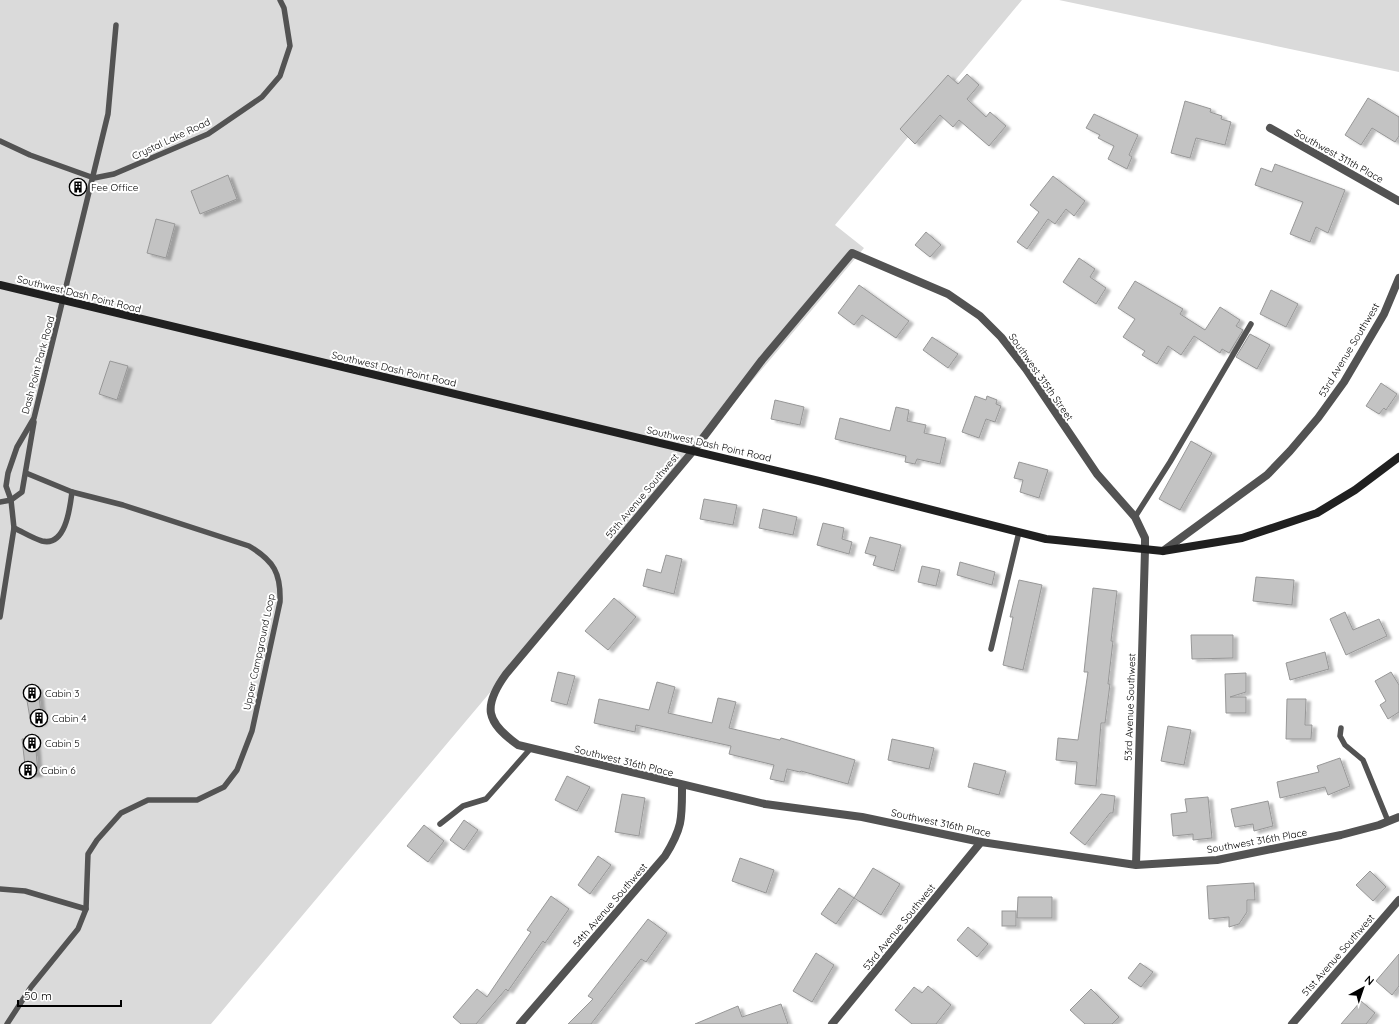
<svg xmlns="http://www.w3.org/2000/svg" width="1399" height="1024" font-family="Quicksand,sans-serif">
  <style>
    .green { fill: #dadada }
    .building { fill: #c3c3c3; stroke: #979797; filter: url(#shadow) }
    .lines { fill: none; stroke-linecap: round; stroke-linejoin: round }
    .service { stroke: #535353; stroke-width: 5.5 }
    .minor { stroke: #535353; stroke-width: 8 }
    .secondary { stroke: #202020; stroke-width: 8 }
    .labels { text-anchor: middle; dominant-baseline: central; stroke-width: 4; stroke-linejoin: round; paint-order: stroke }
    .street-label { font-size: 10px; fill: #000; stroke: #fff }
    .poi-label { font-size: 10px; fill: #000; stroke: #fff; text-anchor: start }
  </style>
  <defs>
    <filter id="shadow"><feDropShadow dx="4.5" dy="2.5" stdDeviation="1" flood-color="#0004"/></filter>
  </defs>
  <rect width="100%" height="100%" fill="#fff"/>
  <g class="green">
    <path d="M0,0h1022l-187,225 29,23 -653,776h-211z"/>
    <path d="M1059,0h340v72z"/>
  </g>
  <g class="building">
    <path d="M967,74l12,11 -12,14 19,18 4,-5 16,14 -17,20 -30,-26 -6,7 -13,-12 -25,29 -15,-15 48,-54 10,9z"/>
    <path d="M1368,98l31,19v19l-4,6 -23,-14 -11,17 -16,-10z"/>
    <path d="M1185,101l26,8 -1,3 12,4 -1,3 10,3 -6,23 -29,-7 -6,20 -19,-5z"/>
    <path d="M1094,114l44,21 -9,20 3,2 -5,12 -19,-10 6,-13 -16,-8 2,-3 -14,-7z"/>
    <path d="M1275,164l70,26 -17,43 -12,-6 -6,15 -20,-8 13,-32 -48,-17 6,-17 11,4z"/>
    <path d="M228,175l9,24 -37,15 -9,-23z"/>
    <path d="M1053,176l32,25 -11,15 -8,-7 -11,15 -7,-5 -21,30 -10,-7 22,-30 -9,-7z"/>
    <path d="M156,219l19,5 -9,34 -19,-5z"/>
    <path d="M926,232l15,13 -11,12 -15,-12z"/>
    <path d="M1079,258l16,11 -5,8 16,11 -10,16 -33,-22z"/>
    <path d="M1135,281l48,28 -3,5 25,16 15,-23 20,13 -4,6 7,4 -14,23 -7,-4 -2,4 -26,-17 -13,19 -13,-9 -11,18 -15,-9 3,-4 -22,-14 12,-18 -17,-11z"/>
    <path d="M859,285l50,36 -13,17 -34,-23 -8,10 -16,-12z"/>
    <path d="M1271,290l27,14 -12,23 -26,-13z"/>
    <path d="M1250,334l20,11 -13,24 -21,-12z"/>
    <path d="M932,337l26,17 -10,14 -25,-18z"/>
    <path d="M110,361l18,5 -11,34 -18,-6z"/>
    <path d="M1381,383l16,11 -11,16 -2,-2 -5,6 -13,-8z"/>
    <path d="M975,396l11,4 1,-4 10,4 -1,4 5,2 -6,16 -9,-3 -7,19 -17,-6z"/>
    <path d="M775,400l29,7 -4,18 -29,-6z"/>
    <path d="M896,407l13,3 -2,11 19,4 -2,8 22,5 -6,26 -23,-5 -2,5 -10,-2 1,-6 -71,-17 5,-21 50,13z"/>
    <path d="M1191,441l21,12 -32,57 -21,-11z"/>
    <path d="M1019,462l29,8 -9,28 -19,-6 3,-12 -9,-2z"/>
    <path d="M704,499l33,6 -4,20 -33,-6z"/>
    <path d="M763,509l34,8 -4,18 -34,-7z"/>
    <path d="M823,523l21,5 -2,11 10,3 -3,12 -32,-9z"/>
    <path d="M870,537l31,8 -7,26 -21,-6 3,-9 -11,-3z"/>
    <path d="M666,555l16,4 -8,35 -31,-8 4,-17 14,4z"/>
    <path d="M960,562l35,10 -3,13 -35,-10z"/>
    <path d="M922,566l18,4 -4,16 -18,-4z"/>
    <path d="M1256,577l38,3 -2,25 -39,-4z"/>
    <path d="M1019,580l23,5 -19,85 -20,-5 10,-48h-3z"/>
    <path d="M1093,588l24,3 -6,50h2l-5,43h2l-5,39h-4l-5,63 -21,-2 2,-22 -21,-2 2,-22 20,2 10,-68h-4z"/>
    <path d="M614,598l22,19 -28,33 -23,-19z"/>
    <path d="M1345,612l8,18 26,-11 8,17 -41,19 -16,-36z"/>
    <path d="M1191,635h42v23l-41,1z"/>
    <path d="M1325,652l4,17 -39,11 -4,-17z"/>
    <path d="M558,672l17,4 -8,29 -16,-4z"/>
    <path d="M1391,672l8,13v27l-11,7 -8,-14 6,-4 -11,-20z"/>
    <path d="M1246,673v19l-16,5h16v16h-20l-1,-39z"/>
    <path d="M657,682l18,5 -7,26 44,10 6,-25 18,4 -7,26 51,12 1,-2 74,22 -7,24 -47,-13 -1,1 -13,-3 -3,13 -14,-3 4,-14 -45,-11 2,-8 -95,-21 -1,7 -41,-9 5,-24 50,11z"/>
    <path d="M38,688l4,34 -11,2 -6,-35z"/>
    <path d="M1287,699h19l-1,26h7l-1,14h-25z"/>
    <path d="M1168,726l23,4 -7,35 -23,-4z"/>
    <path d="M35,738l3,36h-12l-4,-35z"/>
    <path d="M892,739l42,9 -5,21 -41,-9z"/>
    <path d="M1340,758l10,28 -22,9 -3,-8 -45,11 -3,-16 42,-10 -2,-6z"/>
    <path d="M974,763l32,8 -7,24 -31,-8z"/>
    <path d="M567,776l23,11 -13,24 -22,-11z"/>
    <path d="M622,794l23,4 -6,38 -24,-4z"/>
    <path d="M1101,794l14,2 -2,17h-3l-25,32 -15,-12z"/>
    <path d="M1208,797l4,41 -19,2v-6l-20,2 -2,-22 16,-2 -2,-13z"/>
    <path d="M1268,801l5,25 -19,5 -1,-7 -18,3 -4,-18z"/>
    <path d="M464,820l14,10 -14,20 -14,-10z"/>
    <path d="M424,825l20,16 -16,21 -21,-16z"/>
    <path d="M598,856l13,9 -21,29 -12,-9z"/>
    <path d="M740,858l34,12 -8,23 -34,-12z"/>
    <path d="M873,868l27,16 -19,31 -27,-17z"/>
    <path d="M1370,871l16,16 -13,14 -17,-16z"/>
    <path d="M1254,883l1,17h-8v12l-8,12 -10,3v-10l-20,2 -2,-33z"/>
    <path d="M839,888l15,10 -18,26 -15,-10z"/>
    <path d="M551,896l18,13 -24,34 -2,-2 -35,50 -2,-2 -30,35h-15l-8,-7 24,-28 10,8 44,-65 -4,-2z"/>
    <path d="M1018,897h34v21h-35z"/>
    <rect x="1002" y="911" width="14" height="15"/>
    <path d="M648,919l19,14 -21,29 -5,-3 -50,65h-23l25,-25 -5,-3z"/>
    <path d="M968,927l20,17 -11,13 -20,-17z"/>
    <path d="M816,953l18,12 -22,37 -19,-11z"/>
    <path d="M1399,954v32l-7,9 -16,-14z"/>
    <path d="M1140,963l13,9 -12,15 -13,-9z"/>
    <path d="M928,986l23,19 -15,19h-24l-17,-14 19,-23 8,6z"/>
    <path d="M1091,989l28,28 -7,7h-27l-15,-14z"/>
    <path d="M1361,1001l14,12 -9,11h-25z"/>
    <path d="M781,1004l7,20h-93l43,-18 4,11z"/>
  </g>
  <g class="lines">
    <g class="service">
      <path d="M0,141l30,14 64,23 20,-4 94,-40 54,-37 18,-21 10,-30 -6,-38 -4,-8"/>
      <path d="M0,502l11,-2 11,-8 12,-70"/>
      <path d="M1135,517l35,-55 81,-138"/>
      <path d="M14,528c9,4 18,10 28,13 24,6 28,-34 30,-49"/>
      <path d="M0,617l14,-89 -3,-28 -5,-14 2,-13 9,-26 17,-29 74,-304 8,-89"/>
      <path d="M991,649l28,-117"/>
      <path d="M1341,728l-1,8 5,9 18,15 25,61"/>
      <path d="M440,824l23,-18 23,-7 45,-51"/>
      <path d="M0,889l25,2 61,18"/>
      <path d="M7,1024l24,-37 47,-58 8,-20 2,-55 9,-14 24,-27 27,-13h49l27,-13 13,-17 15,-39 28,-129c1,-29 -6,-41 -31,-56l-126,-41 -51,-13 -46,-19"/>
    </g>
    <g class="minor">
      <path d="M1270,128l129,73"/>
      <path d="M1163,551l104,-76 23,-24 28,-33 26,-36 40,-68 15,-36"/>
      <path d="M1136,865l9,-315v-12l-10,-21 -38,-43 -71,-105 -25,-32 -21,-21 -32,-22 -96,-41 -90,107 -69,91 -187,223c-24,33 -20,48 12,71l247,59 97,13 119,25 155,23 81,-5 124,-25 38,-10 20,-8"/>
      <path d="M520,1024l145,-168c18,-29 17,-38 17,-71"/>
      <path d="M832,1024l149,-182"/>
      <path d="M1292,1024l107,-124"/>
    </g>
    <path class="secondary" d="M0,285l819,196 227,58 117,12 79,-13 75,-25 38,-23 44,-33"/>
  </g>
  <defs>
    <symbol id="building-ring" viewBox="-11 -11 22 22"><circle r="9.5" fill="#fff" stroke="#000" stroke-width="1.5"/><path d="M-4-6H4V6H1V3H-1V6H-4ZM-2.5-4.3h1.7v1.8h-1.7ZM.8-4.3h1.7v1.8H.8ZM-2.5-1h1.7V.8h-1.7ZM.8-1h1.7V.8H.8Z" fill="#000"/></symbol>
  </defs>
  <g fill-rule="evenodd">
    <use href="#building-ring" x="68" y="177" width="20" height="20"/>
    <use href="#building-ring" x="22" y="683" width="20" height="20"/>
    <use href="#building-ring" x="29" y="708" width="20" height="20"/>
    <use href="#building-ring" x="22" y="733" width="20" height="20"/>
    <use href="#building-ring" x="18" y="760" width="20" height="20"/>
  </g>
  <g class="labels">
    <g class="street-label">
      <text transform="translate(171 139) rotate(-25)">Crystal Lake Road</text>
      <text transform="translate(1339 156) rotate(29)">Southwest 311th Place</text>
      <text transform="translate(79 294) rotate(14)">Southwest Dash Point Road</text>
      <text transform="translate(1349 350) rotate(-59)">53rd Avenue Southwest</text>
      <text transform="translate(38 365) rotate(-75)">Dash Point Park Road</text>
      <text transform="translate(394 369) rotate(13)">Southwest Dash Point Road</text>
      <text transform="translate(1041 377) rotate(55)">Southwest 315th Street</text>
      <text transform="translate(709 444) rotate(13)">Southwest Dash Point Road</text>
      <text transform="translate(642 496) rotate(-50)">55th Avenue Southwest</text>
      <text transform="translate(259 652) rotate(-78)">Upper Campground Loop</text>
      <text transform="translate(1130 707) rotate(-88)">53rd Avenue Southwest</text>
      <text transform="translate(624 761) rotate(14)">Southwest 316th Place</text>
      <text transform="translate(941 823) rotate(12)">Southwest 316th Place</text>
      <text transform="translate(1257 841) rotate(-10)">Southwest 316th Place</text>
      <text transform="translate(610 905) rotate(-49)">54th Avenue Southwest</text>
      <text transform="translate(899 927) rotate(-51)">53rd Avenue Southwest</text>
      <text transform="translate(1338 955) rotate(-49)">51st Avenue Southwest</text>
    </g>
    <g class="poi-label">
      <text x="91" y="187">Fee Office</text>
      <text x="45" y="693">Cabin 3</text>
      <text x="52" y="718">Cabin 4</text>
      <text x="45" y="743">Cabin 5</text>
      <text x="41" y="770">Cabin 6</text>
    </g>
  </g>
  <g transform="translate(1363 988) rotate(40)" stroke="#ffffff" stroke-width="3" paint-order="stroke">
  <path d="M0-3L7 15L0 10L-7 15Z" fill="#000000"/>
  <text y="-6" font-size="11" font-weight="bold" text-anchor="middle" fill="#000000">N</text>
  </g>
  <path d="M18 1000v6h103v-6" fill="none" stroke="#000000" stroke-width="2"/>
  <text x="24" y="1000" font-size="12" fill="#000000" stroke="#ffffff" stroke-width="3" paint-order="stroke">50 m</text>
</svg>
